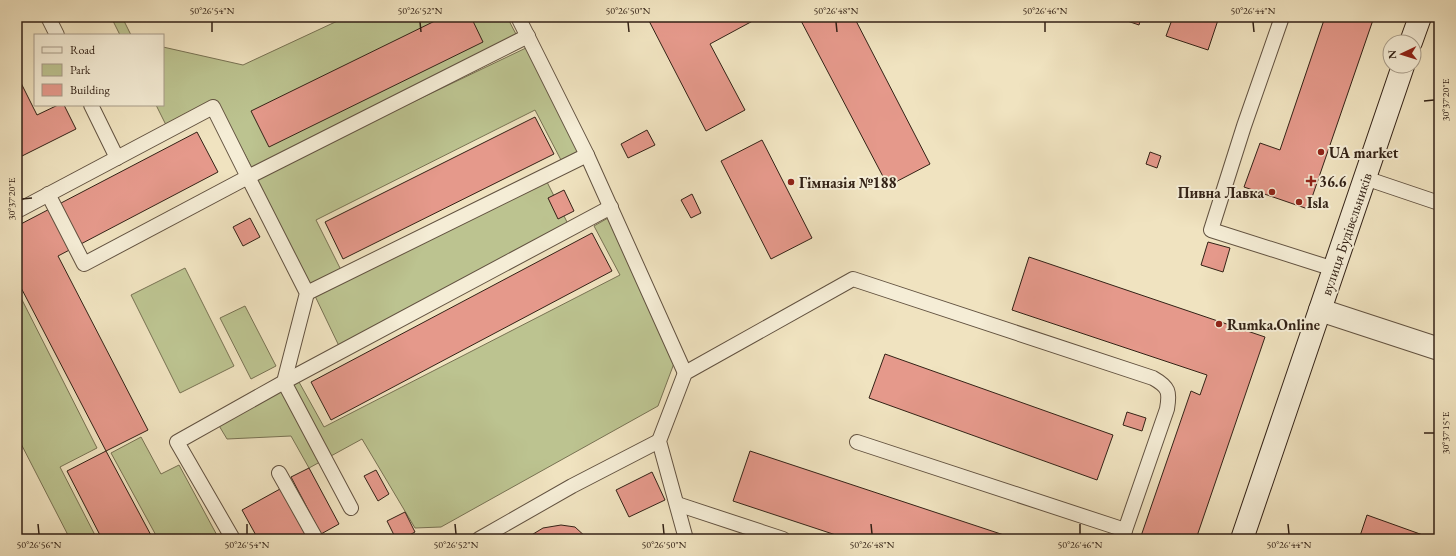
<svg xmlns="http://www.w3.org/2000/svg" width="1456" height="556" font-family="'EB Garamond',serif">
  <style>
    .green { fill: #bcc390; stroke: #787253 }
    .building { fill: #e5998b; stroke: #332216 }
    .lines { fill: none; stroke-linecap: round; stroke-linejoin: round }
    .lane-casing { stroke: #625240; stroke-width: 16 }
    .street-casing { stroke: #625240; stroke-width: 24 }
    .secondary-casing { stroke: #332216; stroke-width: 24 }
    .lane { stroke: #f5edd6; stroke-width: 14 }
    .street { stroke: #f5edd6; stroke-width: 22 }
    .secondary { stroke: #f5edd6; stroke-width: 22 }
    .ticks { fill: none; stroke: #332216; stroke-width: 1.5 }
    .poi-dot { fill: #8f2418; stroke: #f5edd6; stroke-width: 1.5 }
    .labels { text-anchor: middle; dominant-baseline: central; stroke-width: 4; stroke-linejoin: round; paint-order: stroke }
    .poi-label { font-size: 15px; font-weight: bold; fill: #332216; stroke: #f5edd6; text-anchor: start }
    .street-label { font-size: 15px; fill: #332216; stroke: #f5edd6 }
    .neatline { fill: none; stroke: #332216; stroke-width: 1.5 }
    .ticks-label { font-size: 10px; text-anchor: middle; fill: #332216 }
  </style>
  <rect width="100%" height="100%" fill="#f0e3c0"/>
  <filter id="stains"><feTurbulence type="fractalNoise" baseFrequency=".005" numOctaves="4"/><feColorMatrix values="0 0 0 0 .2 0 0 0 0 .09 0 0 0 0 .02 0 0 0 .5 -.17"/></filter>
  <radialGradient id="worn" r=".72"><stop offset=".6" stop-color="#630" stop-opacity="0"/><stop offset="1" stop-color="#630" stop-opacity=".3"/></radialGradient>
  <g class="green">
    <path d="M111,17h11l9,18h-11z"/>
    <path d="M346,17h161l10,19 -265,132 -35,-66 -50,25 -11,-22h7v-58l80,18z"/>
    <path d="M528,47l51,104 -18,9 -26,-50 -219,110 25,50 -33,15 -54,-107z"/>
    <path d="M547,182l21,42 -229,122 -24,-50z"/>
    <path d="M608,218l68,140 -18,48 -217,121 -26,1 -53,-89 -53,29 -18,-32 -64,3 -9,-15 81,-42 25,45 296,-152 -26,-49z"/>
    <path d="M185,268l49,98 -54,27 -49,-98z"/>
    <path d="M17,290l80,158 -37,19 37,72h-27l-53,-103z"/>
    <path d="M245,306l31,60 -25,13 -31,-61z"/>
    <path d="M141,437l20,37 18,-9 40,74h-61l-47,-86z"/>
  </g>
  <g class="building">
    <path d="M443,17h28l12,25 -214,105 -18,-36z"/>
    <path d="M647,17h113l-50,27 35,66 -39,21z"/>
    <path d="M799,17h55l76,147 -42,22z"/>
    <path d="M1116,17h25l-2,8z"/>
    <path d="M1173,17h46l-11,33 -42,-14z"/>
    <path d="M1325,17h49l-66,192 -64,-22 16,-44 20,7z"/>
    <path d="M17,75l20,40 21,-10h6l12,24 -58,29 -1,-2z"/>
    <path d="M535,117l19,37 -211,105 -18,-37z"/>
    <path d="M647,130l8,15 -27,13 -7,-14z"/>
    <path d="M197,132l21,40 -160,84 90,174 -42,21 -89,-171v-54z"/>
    <path d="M762,140l50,98 -41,21 -50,-98z"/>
    <path d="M1150,152l11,4 -4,12 -11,-4z"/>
    <path d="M564,190l10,21 -16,8 -10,-21z"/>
    <path d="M692,194l9,19 -10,5 -10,-18z"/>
    <path d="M250,218l10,19 -17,9 -10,-19z"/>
    <path d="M592,233l20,38 -281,149 -20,-38z"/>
    <path d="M1208,242l22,6 -7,24 -22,-7z"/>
    <path d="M1029,257l236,80 -69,202h-56l51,-148 9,4 7,-20 -195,-65z"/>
    <path d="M885,354l228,81 -16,45 -228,-82z"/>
    <path d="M1127,412l19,6 -4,13 -19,-6z"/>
    <path d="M106,451l47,88h-51l-35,-68z"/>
    <path d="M750,451l266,88h-168l-115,-38z"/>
    <path d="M309,468l30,56 -18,10 -30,-57z"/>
    <path d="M376,470l13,24 -11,7 -14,-25z"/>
    <path d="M652,472l13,28 -36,17 -13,-27z"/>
    <path d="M280,489l28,50h-50l-16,-29z"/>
    <path d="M405,512l10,20 -13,7h-6l-9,-18z"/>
    <path d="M1367,515l67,24h-75z"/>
    <path d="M561,525l14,2 13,12h-63l18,-11z"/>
    <path d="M1094,535l10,4h-11z"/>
  </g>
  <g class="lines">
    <defs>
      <g id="lane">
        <path d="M48,17l9,18"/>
        <path d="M518,17l69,138 98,218"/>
        <path d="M1282,17l-38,109 -33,104 123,39"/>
        <path d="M91,105l26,53"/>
        <path d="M1365,178l74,25"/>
        <path d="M48,194l36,70 164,-87 59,116 -23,89 67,126"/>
        <path d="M17,211l196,-104 35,70 280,-141"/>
        <path d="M307,293l280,-138"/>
        <path d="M857,442l268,88"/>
        <path d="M279,473l37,66"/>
        <path d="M677,504l106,35"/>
        <path d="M233,539l-56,-97 107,-60 327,-175"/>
        <path d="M479,539l93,-53 87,-45"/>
        <path d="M686,539l-27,-98 26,-68 168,-94 300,99c16,9 17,14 14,31l-45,130"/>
      </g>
      <path id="street" d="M1320,310l119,39"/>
      <g id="secondary">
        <path d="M1411,42l9,-25"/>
        <path d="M1242,539l161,-473"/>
      </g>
    </defs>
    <use href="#lane" class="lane-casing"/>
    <use href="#street" class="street-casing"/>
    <use href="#secondary" class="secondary-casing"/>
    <use href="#lane" class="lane"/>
    <use href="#street" class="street"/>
    <use href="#secondary" class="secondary"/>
  </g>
  <path class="ticks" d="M212,22v10M420,22l1,10M628,22l1,10M836,22l1,10M1045,22v10M1253,22l1,10M1424,101l10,-1M22,199l10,-1M1424,433h10M38,524l1,10M247,524v10M455,524l1,10M663,524l1,10M871,524l1,10M1080,524v10M1288,524l1,10"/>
  <g class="poi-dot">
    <circle cx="1321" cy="152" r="4"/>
    <path d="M1309 175h4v4h4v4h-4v4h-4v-4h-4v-4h4z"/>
    <circle cx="791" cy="182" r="4"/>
    <circle cx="1272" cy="192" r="4"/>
    <circle cx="1299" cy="202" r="4"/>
    <circle cx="1219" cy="324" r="4"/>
  </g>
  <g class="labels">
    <g class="poi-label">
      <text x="1329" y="152">UA market</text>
      <text x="1319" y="181">36.6</text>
      <text x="799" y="182">Гімназія №188</text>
      <text x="1264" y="192" text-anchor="end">Пивна Лавка</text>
      <text x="1307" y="202">Isla</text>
      <text x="1227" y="324">Rumka.Online</text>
    </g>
    <g class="street-label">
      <text transform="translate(1346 234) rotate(-71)">вулиця Будівельників</text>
    </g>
  </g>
  <rect width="1456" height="556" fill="none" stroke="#f0e3c0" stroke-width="44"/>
  <rect x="34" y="34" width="130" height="72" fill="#f5edd6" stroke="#a79c89"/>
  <rect x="42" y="47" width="20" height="6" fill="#f5edd6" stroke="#a79c89"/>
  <text x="70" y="54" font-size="12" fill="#332216">Road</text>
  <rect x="42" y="64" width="20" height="12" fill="#bcc390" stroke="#a79c89"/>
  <text x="70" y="74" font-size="12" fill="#332216">Park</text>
  <rect x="42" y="84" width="20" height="12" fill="#e5998b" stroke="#a79c89"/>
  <text x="70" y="94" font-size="12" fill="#332216">Building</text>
  <g transform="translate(1402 54) rotate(266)"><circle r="19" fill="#f5edd6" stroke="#a79c89"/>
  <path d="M0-3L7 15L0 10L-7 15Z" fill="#8f2418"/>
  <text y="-6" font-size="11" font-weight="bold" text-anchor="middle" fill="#332216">N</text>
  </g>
  <rect x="22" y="22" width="1412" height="512" class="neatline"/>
  <g class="ticks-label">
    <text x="212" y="14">50°26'54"N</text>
    <text x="420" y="14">50°26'52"N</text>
    <text x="628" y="14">50°26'50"N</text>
    <text x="836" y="14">50°26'48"N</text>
    <text x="1045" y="14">50°26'46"N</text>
    <text x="1253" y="14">50°26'44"N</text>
    <text transform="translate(1445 100) rotate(-90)" y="4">30°37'20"E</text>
    <text transform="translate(11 199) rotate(-90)" y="4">30°37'20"E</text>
    <text transform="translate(1445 433) rotate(-90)" y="4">30°37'15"E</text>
    <text x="39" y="548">50°26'56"N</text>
    <text x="247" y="548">50°26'54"N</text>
    <text x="456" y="548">50°26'52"N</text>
    <text x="664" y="548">50°26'50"N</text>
    <text x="872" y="548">50°26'48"N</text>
    <text x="1080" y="548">50°26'46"N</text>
    <text x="1289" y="548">50°26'44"N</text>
  </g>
  <rect width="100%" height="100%" filter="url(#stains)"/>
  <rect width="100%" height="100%" fill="url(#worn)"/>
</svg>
